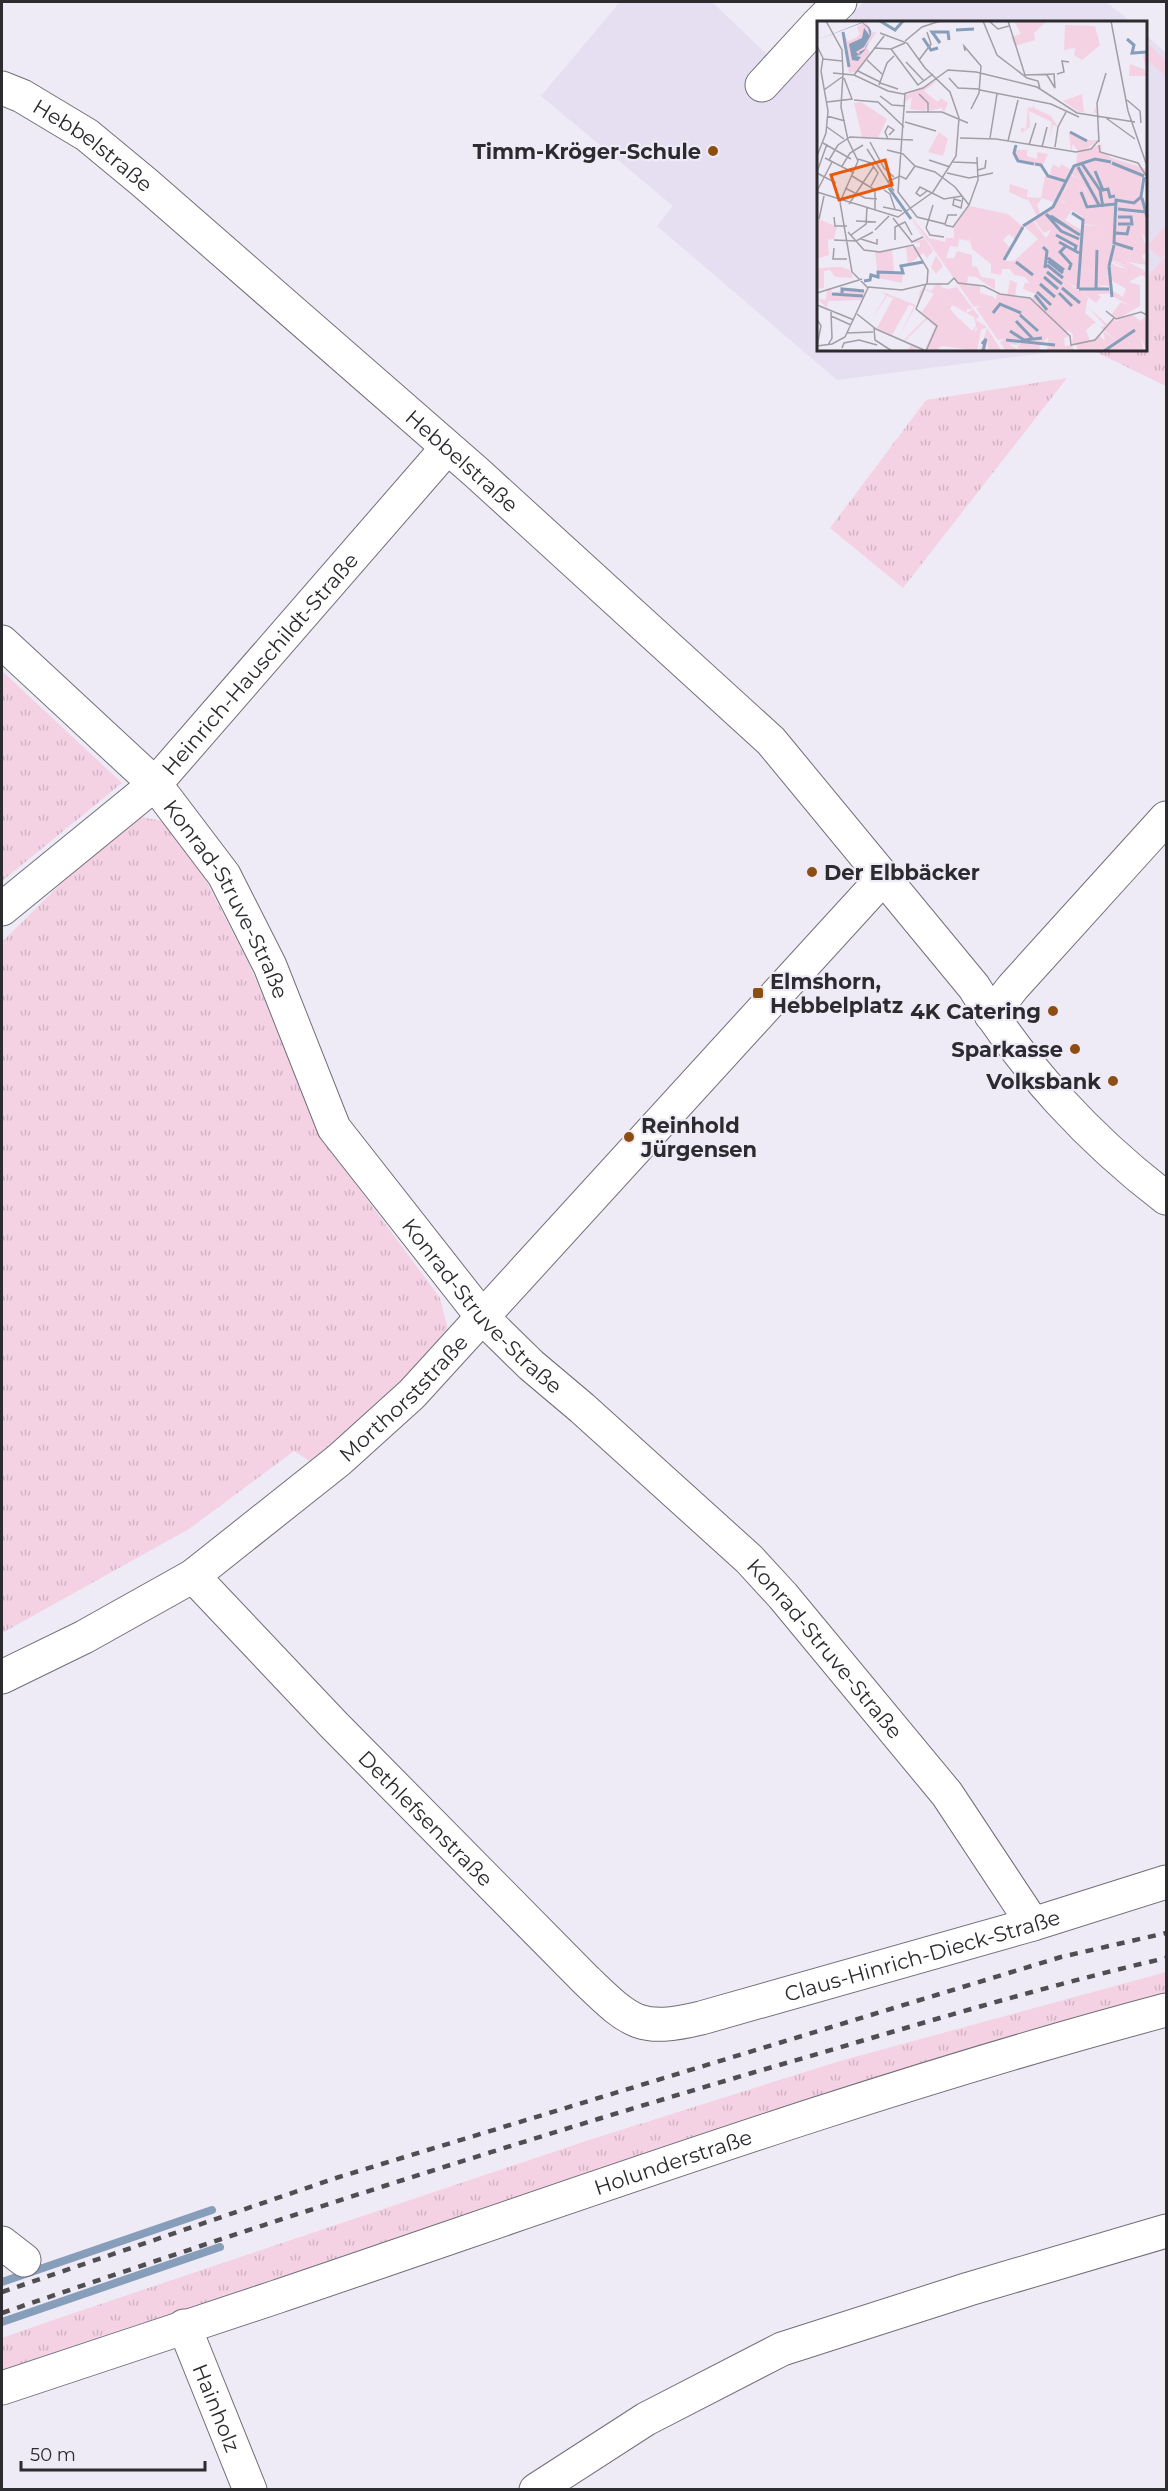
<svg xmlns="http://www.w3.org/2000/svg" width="1168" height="2491" font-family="Montserrat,sans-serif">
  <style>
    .built { fill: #e5dff1 }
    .grass { fill: url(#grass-tufts) }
    .pitch { fill: #f4d2e3 }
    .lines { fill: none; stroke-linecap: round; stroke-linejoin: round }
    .stream { stroke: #879ebb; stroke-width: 8 }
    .minor-casing { stroke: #726f79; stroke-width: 35 }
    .minor { stroke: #fff; stroke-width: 33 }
    .rail { stroke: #4f4e53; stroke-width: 4.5; stroke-dasharray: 8 8; stroke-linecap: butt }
    .poi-dot { fill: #8d4e14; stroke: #eeebf6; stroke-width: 2 }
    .labels { text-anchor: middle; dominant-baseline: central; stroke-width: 4.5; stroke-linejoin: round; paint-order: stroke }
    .street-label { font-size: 21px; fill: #2c2b2f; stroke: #eeebf6 }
    .poi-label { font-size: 21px; font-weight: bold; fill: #2c2b2f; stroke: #eeebf6; text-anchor: end }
    .inset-river { fill: none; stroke: #879ebb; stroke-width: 3 }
    .inset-road { fill: none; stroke: #a09ea6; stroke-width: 1.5 }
    .view { fill: #e8590c; fill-opacity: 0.15; stroke: #e8590c; stroke-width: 3 }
    .inset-edge { fill: none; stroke: #2c2b2f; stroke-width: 3 }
  </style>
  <defs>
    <pattern id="grass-tufts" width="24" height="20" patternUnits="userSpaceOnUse" patternTransform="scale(1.5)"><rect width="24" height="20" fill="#f4d2e3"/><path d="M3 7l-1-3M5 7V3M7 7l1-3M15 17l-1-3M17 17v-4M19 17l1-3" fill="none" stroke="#d1b4c3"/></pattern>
  </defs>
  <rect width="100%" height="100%" fill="#eeebf6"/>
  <g class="built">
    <path d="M620,2h92l80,76 26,-27v299h249l-230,30 -180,-154 16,-20 -132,-110z"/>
    <path d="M864,2h242l25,20h-286z"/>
    <path d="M1146,35l20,18v333l-74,-36h54z"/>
  </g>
  <g class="grass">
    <path d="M1166,256v130l-74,-36h54v-72z"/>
    <path d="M1067,378l-164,210 -73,-60 96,-128z"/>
    <path d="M2,671l120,112 -120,98z"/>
    <path d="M140,817l24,4 36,48 48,93 81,186 111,150 8,32 -71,79 -63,55 -20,-13 -105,78 -187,104v-691l90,-89z"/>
    <path d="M1166,1972v25l-922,293 -242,81v-33l57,-20 527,-177 254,-80z"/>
  </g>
  <g class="pitch">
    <path d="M1149,45l17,15v17l-20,-18v-10z"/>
    <path d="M1166,225v27l-5,7 -14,-13z"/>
  </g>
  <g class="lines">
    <g class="stream">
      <path d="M2,2282l210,-72"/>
      <path d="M2,2322l218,-75"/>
    </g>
    <defs>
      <g id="minor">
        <path d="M820,22l20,-20"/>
        <path d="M762,85l56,-61"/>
        <path id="s1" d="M2,88l20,8 65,39 58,48 331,289 295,269 203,246c49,81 117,154 192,211"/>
        <path id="s2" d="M2,642l153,142 69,91 46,91 64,162 150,191 47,46 51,43 167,151 34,37 164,198 86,130"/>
        <path id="s3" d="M2,909l153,-125 292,-336"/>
        <path d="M991,1015l22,-28 153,-169"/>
        <path id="s4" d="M193,1576l141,149 252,255c44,42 53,53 115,38l332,-94 133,-42"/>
        <path id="s5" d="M2,1677l82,-40 109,-61 146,-116 73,-66 471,-516"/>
        <path d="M2,2243l22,17"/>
        <path id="s6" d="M184,2326l66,164"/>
        <path id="s7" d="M2,2388c91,-31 183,-60 274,-91 296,-100 589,-207 890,-287"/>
        <path d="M536,2490l110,-71 136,-70 187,-60 197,-58"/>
      </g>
    </defs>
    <use href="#minor" class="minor-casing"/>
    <use href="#minor" class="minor"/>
    <g class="rail">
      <path d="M2,2292l334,-114 725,-221 105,-24"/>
      <path d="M2,2313c266,-91 534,-178 805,-256 119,-35 238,-71 359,-99"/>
    </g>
  </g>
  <g class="poi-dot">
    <circle cx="713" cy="151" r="6"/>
    <circle cx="812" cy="872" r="6"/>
    <rect x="752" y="987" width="12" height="12" rx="3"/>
    <circle cx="1053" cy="1011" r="6"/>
    <circle cx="1075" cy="1049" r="6"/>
    <circle cx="1113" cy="1081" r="6"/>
    <circle cx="629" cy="1137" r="6"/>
  </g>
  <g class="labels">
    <g class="street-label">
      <text stroke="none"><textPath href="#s1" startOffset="108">Hebbelstraße</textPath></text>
      <text stroke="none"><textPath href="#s1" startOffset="594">Hebbelstraße</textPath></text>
      <text stroke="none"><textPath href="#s3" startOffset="357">Heinrich-Hauschildt-Straße</textPath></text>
      <text stroke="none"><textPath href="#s2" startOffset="345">Konrad-Struve-Straße</textPath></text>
      <text stroke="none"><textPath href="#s2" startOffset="831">Konrad-Struve-Straße</textPath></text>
      <text stroke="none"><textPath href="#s5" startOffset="492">Morthorststraße</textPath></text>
      <text stroke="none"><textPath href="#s2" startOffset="1317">Konrad-Struve-Straße</textPath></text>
      <text stroke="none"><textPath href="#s4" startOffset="336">Dethlefsenstraße</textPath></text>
      <text stroke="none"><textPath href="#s4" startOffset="924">Claus-Hinrich-Dieck-Straße</textPath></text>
      <text stroke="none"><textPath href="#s7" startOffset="708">Holunderstraße</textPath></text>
      <text stroke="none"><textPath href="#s6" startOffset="88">Hainholz</textPath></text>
    </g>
    <g class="poi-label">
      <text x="701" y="151">Timm-Kröger-Schule</text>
      <text x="824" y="872" text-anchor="start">Der Elbbäcker</text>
      <text x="770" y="981" text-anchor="start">Elmshorn,<tspan x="770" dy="24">Hebbelplatz</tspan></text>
      <text x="1041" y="1011">4K Catering</text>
      <text x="1063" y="1049">Sparkasse</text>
      <text x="1101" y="1081">Volksbank</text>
      <text x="641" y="1125" text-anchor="start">Reinhold<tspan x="641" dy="24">Jürgensen</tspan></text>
    </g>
  </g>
  <g transform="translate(817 21)">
    <rect width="330" height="330" fill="#eeebf6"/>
    <path d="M197,0h33l-13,12 1,7 -20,6 -4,-9 10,-3zM49,1l7,11 4,-2 -10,16 3,6 -14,19 -7,1 -7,-42 6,10 8,-3 4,-4 -3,-7zM248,4l30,1 5,19 -18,15 -8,-5 1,-7 -11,2zM330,32v23h-18l1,-12 16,6 -3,-15zM121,59l-14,11 14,11 3,-4 7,5 -4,9 -3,-4 -12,3v-7l-4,7 -15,-2 2,-12 -6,4v-6zM265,73l2,18 10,1 1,-6 2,6 -18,-1 -16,-11zM252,112l15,7h15l-14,10 -7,1 -5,-7 -2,7zM199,123v6h11v6l10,3v-7l11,2 -6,13 -26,-6 -3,-5zM285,123l-1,7 11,7 35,11v7l-5,-1 -2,16 7,26v23l-5,-7 -7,16 -5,-2 -3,19 -12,-5 -6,1 19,10 2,-3 17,3v6l-6,-3 -12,7 11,3v21l-21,12 12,-12 -19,-10 -1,-6 12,7 3,-8 -17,-10v7l-12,-1v-7l12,-2 -30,-7 1,-15h31l4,-18 -16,1 -17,-5 1,-7 17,1 -17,-2 1,-6 -12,-8 -7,10 16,10 -3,58 -14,-8 14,10 32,-1 1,5h-14l4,3 -5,6 -15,-11 7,6 -3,15 11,9 -10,8 4,11 10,-5 5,5 -2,-10 14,10 -14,9 -3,-3 2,4h-24l-2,-7h-4l1,-10 -7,-5 4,7 -6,2 1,8 7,-1 2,6h-27l1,-14 -8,8 -12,-1 -3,-6 -8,7 -8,-1 11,7h-14l-6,-9 5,-3 -7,1 -22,-32 5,-1 -6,-1 12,-8 9,1 1,-6 10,3 3,-16 7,3 -2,14 17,2 3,-5 -12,-5 2,-7 5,2 -5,-7 -11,-2 -4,-6h-8l-1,6 -10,-2v-9l-19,-15 -3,-12v4l-10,-2 -1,8 -8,-1 -6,18 -36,-51 21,25 16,4 1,-4h8v-11l15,-21 39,8 15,13 -8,12 -6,-5 -6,6 8,9 -7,12h10l24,-22 -14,-13 9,-5 13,17 5,-8 -7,3 -10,-13 4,-2 -9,-17 -20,-9 1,-8 18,6 -1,7 14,1 4,-22h4l4,-12 7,4 1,-4 11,6 -2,3 -5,-3 -12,32 -11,-4 -5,7 4,11 19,-18 8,11 2,-3 16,4 6,-6 -9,-18 -4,3 4,11 -5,4 -14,-11 7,-18 10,5 -8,-12 17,-7 -14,3 1,-11zM90,193l19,26 17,26 -7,8 -5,-7 5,-12 -3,-4 -6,7 -4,-5 -15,12 -2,-18h14v-4l-8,-1 12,-3zM75,227l2,24 9,1 -1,10 -24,-5 -3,-26zM125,262l-1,4 7,2 9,-2 16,22h-6v4l-14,-9 -13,-15 -2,4 -6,-1 4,-8zM14,267l1,5 21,-5 13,4 -4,8 -34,1 -1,7 -10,-10 9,2 1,-11zM63,270l36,14 -18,34 16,-33 -5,-1 -17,30 -15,-7 16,-30 -6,-2 -17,26 16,-27zM143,298l12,12 6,-7 -4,8 3,10 -9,5 -25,-2 -5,-18 4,-5 1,5zM323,303l7,8v19l-7,-14 4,14h-18l-2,-3 6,-3 -6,-7z" fill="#f4d2e3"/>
    <path d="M217,82v5l17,8 7,11 -5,-2 -4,14 3,-17 -23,-11 1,16 -9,6v10v-15l-9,-2 14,3 2,-22 5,1zM256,147l8,12 -10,-6 -7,18 14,12 5,-4 -4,-12 3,-2 10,18 -7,13 -22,-11 2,-4 -6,-4 -6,4 12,-33 5,4zM0,197l20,9 -3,12 -6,1 1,15 -12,4zM329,209l-4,3 5,19 -5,4 5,9 -19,-3 19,10 -17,-3 2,6 -11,-6 -2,9 10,5 -2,3 -14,-7 4,-1 3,-10 -11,-3 19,4 -18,-8 17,5 3,-19 5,2 1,-5 -3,-5zM265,211l17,5 16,-2 -5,19h-30zM140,230l15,4v11l5,1 4,10 14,2v11l-19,-13 -8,-1 -1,8 13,2v7l14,4v5l-7,-3 -13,8 -30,-43 2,-6h8zM24,246l9,3 3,8 -18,-1 -5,-7 -6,1v17l-7,1v-21zM262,248l29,7 -11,2v7l13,4h-31zM119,262l-4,9 6,1 2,-4 13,15 14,9 6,-4 6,7 -3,4 11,7 -6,3 -4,21 -34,-5 -5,2 3,3 -24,-3 -10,3 4,-6 -8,-4 23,-23 -10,-8 6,2 12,-18 -11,-5 -6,17 3,-15 5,-6 -2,3 8,3zM135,284l22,12 3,13 -5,3 -11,-12 -2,5v-7l-9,-10zM110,298l8,8 -10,22 -20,-8zM122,306l25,6 2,-3 8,13 -12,-3 -10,3zM304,281l10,4 -11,11 13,-2 8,6 4,-5 2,16 -7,-7 -16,12 6,9 -4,5h-22l14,-9 -18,-15 5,-1 -18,-20 21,19 5,-5 6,1 -8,-6z" fill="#f4d2e3" fill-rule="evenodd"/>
    <path d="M170,307l14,22 -2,1 -11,-2 -1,-15 -1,17h-6zM206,316l5,7 12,1 -1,6 -22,-2z" fill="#f4d2e3"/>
    <path d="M44,81l26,17 -9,19 -16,-1 -8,-34z" fill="#f4d2e3"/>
    <path d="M122,111l9,7 -5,17 -15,-4z" fill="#f4d2e3"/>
    <path d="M48,0l-2,2 6,4 2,4v4l-7,12 -8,5 4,3 -1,-3 6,-3 1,-3 3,-5 -4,9 -5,5 -4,1 5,1 -3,4 -6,-1 -3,-16 13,-6 2,-10 6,8 -2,-8 -6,-5 -45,17z" fill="#879ebb"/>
    <path class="inset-river" d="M63,0l15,9 8,-9M139,9l18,-1M26,11l6,35M106,17l8,12 7,-2M310,18l7,6 -2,8 15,-1M123,22l-8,-11h16l1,8M253,111l17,9M199,124l-2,8 4,8 16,3M295,142l32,13M218,143l6,1 7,11 17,5M265,143l18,26 3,17M261,146l21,38M278,150l8,19 5,-1 2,8 5,-1M72,167l22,31M264,171l6,15 28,-3M325,177l5,19M301,188l28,3M255,192l11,7 -5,69M229,193l15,17 18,8M230,194l33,20M234,195l21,14M301,203h14l-1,-7h-13M206,205l30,-19 21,-41 21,-7 16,3M299,212l11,1 2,-8M239,214l20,11 -1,4M242,221l20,11M249,225l-6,6 11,12 -2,6M226,226l4,4 -2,17M316,228l-19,-6 2,-43 18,3 7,-6 3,-20M231,237l16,12M187,239l19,-33M231,240l15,12M199,241l17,13M230,244l16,13M292,245l3,31M292,245l5,-21M230,251l15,12M227,256l14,12M47,260l6,-1 1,-5 7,2v-5l25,1 -2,-7 22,-4M223,263l15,13M245,267l18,15M279,267l1,-38M262,268h30M220,271l14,13M25,272v-4l22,2M242,272l13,13M15,273l31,2M218,274l12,15M176,292l7,-9 21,9M203,294l18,16M199,300l16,17M193,310l14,9 18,-2M189,319l49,5M165,323l4,-5 -3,12M287,330l31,-21"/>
    <path class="inset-road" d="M9,0l16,29 1,24M166,0l14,34 30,23 11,3 2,8M172,0l9,8 11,-3M191,0l17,54 30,-1M294,0l17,90 19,55M88,20l17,-14 18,-6M0,25l6,12 -2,13M57,27l17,1 14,-6M74,28l27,36 15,-11M148,30l-1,-5 17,20 -2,27 -8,16M6,38l19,2M50,39l15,14M102,39l12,-16 -4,-12M89,41l18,19M41,50l22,11M16,52l21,2 34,16 15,3 20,-6 25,-18 28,2 61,15 40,26 58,9M240,53l7,-2 -2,-11 7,1M37,54l30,-39M230,54l8,13 -1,-14M132,57l9,10 21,1M63,62l18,6M62,64l8,-22 7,-7M7,69l18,-13M163,69l71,14 28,13M88,73l-7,98 19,25 28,7 3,-9h9M102,73l9,9v9M63,75l12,9 13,1M37,79l24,2 26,25M310,79l13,11 1,12M10,81l25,-3 -8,-21M89,91h36l26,11M10,95l18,5M289,97l29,21M88,101l31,9M10,106l17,12M143,117l36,1 80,13 15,-3 8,-9M173,117l7,-44M71,118l-3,-7 3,-6 6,4 -5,5M191,120l10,-41M53,121l14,26 10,9M282,121l-2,-39 9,-30M6,122l28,16M212,124l7,-22M282,124l1,7 38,11 9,14M225,126l5,-20M238,126l3,-20 8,-15M50,128l27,42M70,129l16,4 12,12 20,6 20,15 14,18M0,135l9,-23 2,-22 -7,-40M8,137l29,15M41,138l13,4 7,10 -7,13M12,139l9,-15 12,-8 63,3M112,139l21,7M136,141l24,1M25,145l8,-13 13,-8M161,149l7,-2 1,-8 -1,7M0,151l10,-28M0,152l19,10M130,152l22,5 24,-5M35,155l23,14v20M70,161l13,-6 6,3 9,-13M28,167l20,10 12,1M67,169l6,4 5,15M0,170l15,-29M110,170l-7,5 -4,-3 4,-6 24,12 18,-3M0,171l81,25 35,-25 23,-36 3,-38 -9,-26 -25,-24 -18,-25 -27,-10M144,180l-7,-2 -1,6 8,3 2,-11M23,181l18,-41 -10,-21 -7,-33 2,-33M32,183l25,-38M66,186l19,4M17,196l1,9h12M76,197l19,24 11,-5M2,198l5,-23M39,200l20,1M128,204l8,2 16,-22 9,-25 -1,-23M109,207l7,-23M109,207l4,7 14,2M58,209l14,-14M31,211l16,18 16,2 33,-7 15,25 -1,14M34,214l15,-11 1,-17M44,218l16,5v-5M17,219l22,1 17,-9M78,219v-13l10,-5 7,13M17,227l-1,11h14M109,263l-10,25 21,17 -11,25M51,266l34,3 25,-6h21l6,-6 4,5 26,3 16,8 30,4 40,38 1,9 24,-5 19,-22M0,272l45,-14M0,284l37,15M289,290l10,8 25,-7 6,3M40,293l19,15 50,22M14,295l20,9M0,298l4,7 -4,20M57,307l1,12 17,11M30,312l26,-1M11,324l4,-7 -1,-26M0,325l15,-2 13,-7 23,-49 -16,-16 -12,-70M25,327l2,-5 15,-3 18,5"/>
    <path class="view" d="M68,139l7,25 -53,15 -8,-25z"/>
    <rect width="330" height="330" class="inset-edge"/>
  </g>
  <rect width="1168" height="2491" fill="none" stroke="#2c2b2f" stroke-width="6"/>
  <path d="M21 2461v9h184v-9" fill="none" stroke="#2c2b2f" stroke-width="3"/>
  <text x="30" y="2461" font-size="18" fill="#2c2b2f" stroke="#eeebf6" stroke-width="4.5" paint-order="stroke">50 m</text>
</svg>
